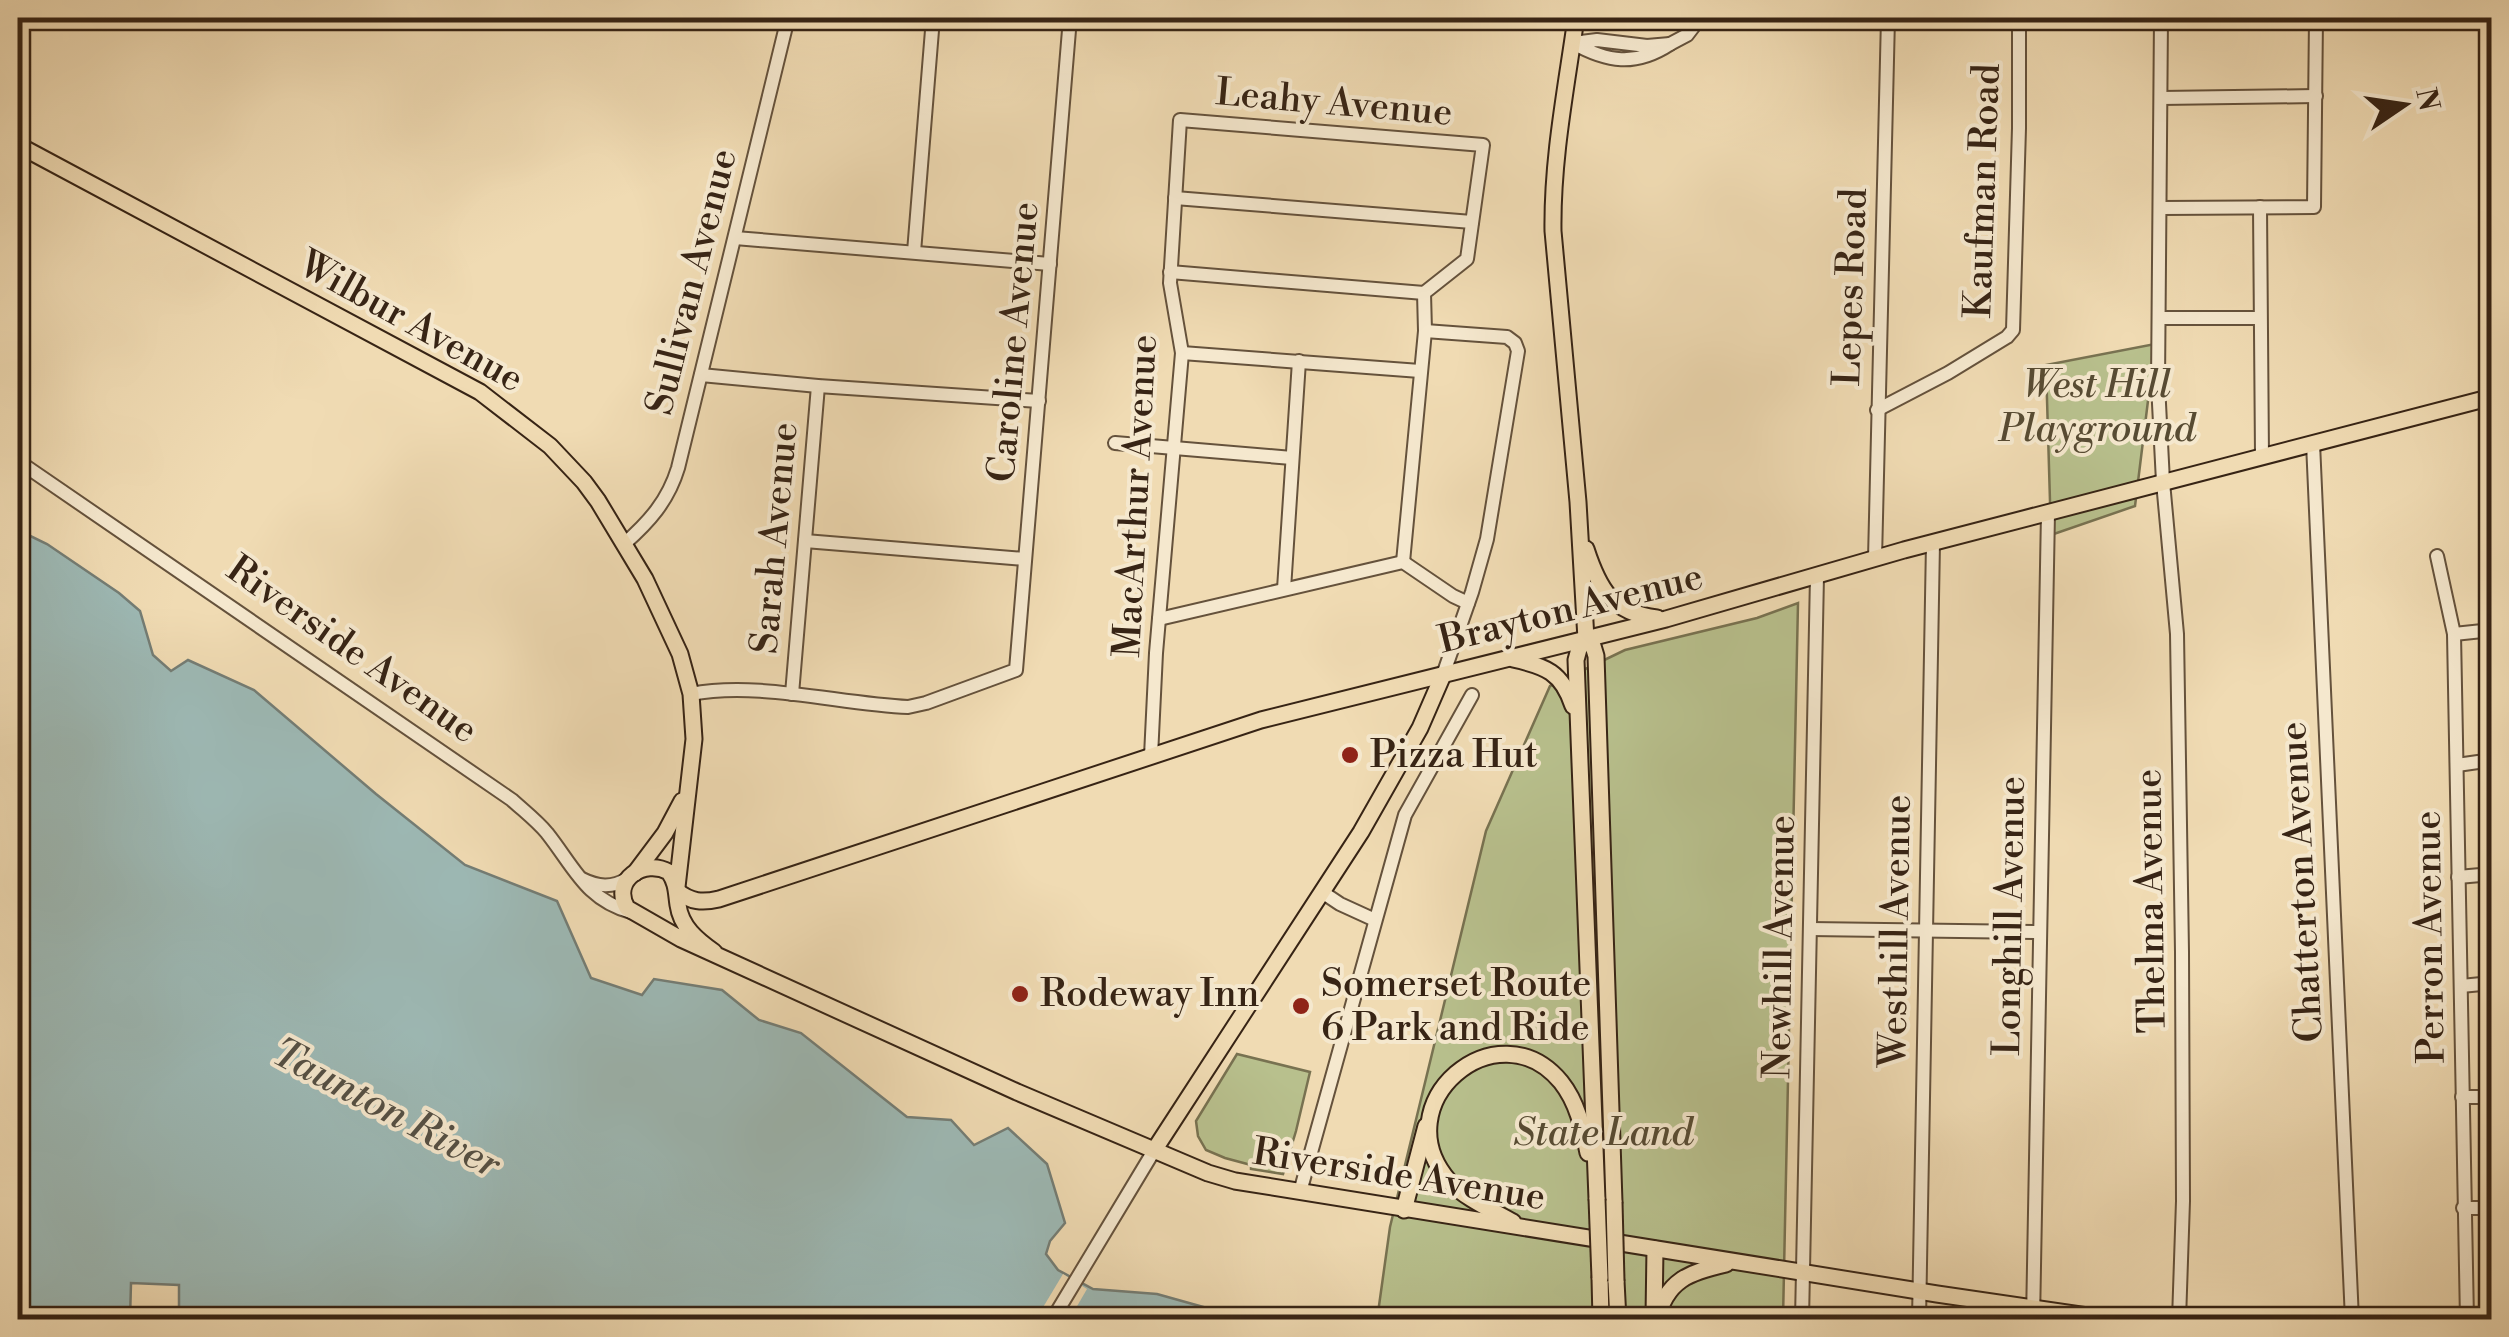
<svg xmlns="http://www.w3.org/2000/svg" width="2509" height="1337" font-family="'Libre Bodoni',serif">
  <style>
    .green { fill: #b8c08d; stroke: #787251; stroke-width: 2.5 }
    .water { fill: #9db9b5; stroke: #747d75; stroke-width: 2.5 }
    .pier { fill: #f0dbb3 }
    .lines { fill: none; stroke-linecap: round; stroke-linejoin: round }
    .minor-casing { stroke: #65523c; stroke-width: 16 }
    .major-casing { stroke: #372415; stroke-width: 19 }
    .minor { stroke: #f5e8ce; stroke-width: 12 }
    .major { stroke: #f0dbb3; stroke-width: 15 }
    .major-bridge-casing { stroke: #372415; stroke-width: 19; stroke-linecap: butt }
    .major-bridge { stroke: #f0dbb3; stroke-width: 15 }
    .poi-dot { fill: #8f2418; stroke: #f5e8ce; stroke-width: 4 }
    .labels { text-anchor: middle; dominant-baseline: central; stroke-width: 8; stroke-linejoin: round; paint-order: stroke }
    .street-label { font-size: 38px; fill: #372415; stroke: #f5e8ce }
    .park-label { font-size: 38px; font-style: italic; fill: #574b33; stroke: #f5e8ce }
    .poi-label { font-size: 38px; fill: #372415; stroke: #f5e8ce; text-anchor: start }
    .water-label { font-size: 40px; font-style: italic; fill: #565145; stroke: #f5e8ce }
  </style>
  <rect width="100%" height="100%" fill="#f0dbb3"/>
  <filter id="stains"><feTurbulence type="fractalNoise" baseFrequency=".002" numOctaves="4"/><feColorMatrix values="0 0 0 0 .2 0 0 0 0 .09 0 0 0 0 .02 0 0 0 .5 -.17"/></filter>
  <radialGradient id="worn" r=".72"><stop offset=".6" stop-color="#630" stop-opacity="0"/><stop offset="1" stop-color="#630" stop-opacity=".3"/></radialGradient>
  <g class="green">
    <path d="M2155,344l-20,162 -84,29 -5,-170z"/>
    <path d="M1798,603l-15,716 -406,1 13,-93 96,-396 64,-145 75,-36 132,-32z"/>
    <path d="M1237,1054l73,18 -14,59 -13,43 -32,-5v-4l-26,-7 -19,-8 -8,-14 -2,-15z"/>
  </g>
  <path class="water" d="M18,530l29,14 72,49 21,18 13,44 18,16 17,-11 66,30 122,104 89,71 92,36 34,77 51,17 12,-16 68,11 37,30 42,13 106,84 44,3 23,25 34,-17 39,36 18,59 -15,18 -4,13 12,16 35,19 64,5 57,16 18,9 -982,1 -24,-10v9l-47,1v-35l-48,-2 -1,36 -112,1z"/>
  <path class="pier" d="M1063,1274l24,15 -18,31 -33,-1z"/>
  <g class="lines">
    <defs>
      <g id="minor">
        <path d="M2161,18l-3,366 5,98 14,152 5,318 1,249 -4,119"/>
        <path d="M1597,40l50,6 23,-2c-35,23 -63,18 -97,-1z"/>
        <path d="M1670,44l17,-9 13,-17"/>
        <path d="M2161,98l155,-2"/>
        <path d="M1175,198l297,24"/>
        <path d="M2260,207l2,249"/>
        <path d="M2161,208l153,-1 2,-189"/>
        <path d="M735,238l315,26"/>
        <path d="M914,252l19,-234"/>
        <path d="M1170,272l254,21"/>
        <path d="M2159,318h101"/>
        <path d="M1425,331l82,6 8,6 3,8 -31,188 -15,53 -29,83"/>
        <path d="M1182,353l238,18"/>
        <path d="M701,375l117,11 221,15"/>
        <path d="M1877,410l71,-37 59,-36 6,-7 6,-202v-110"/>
        <path d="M1115,443l177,15"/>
        <path d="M2313,443l39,877"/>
        <path d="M18,461l494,339c12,11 25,21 35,33 27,34 39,67 84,79"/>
        <path d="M805,541l220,18"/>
        <path d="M624,544c25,-22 44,-43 54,-76l110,-450"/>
        <path d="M2437,556l17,78 13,686"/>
        <path d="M1875,559l13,-541"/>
        <path d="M1284,589l15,-228"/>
        <path d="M1159,619l244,-57 50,34 15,7"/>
        <path d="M2454,634l38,-4"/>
        <path d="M691,694c67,-13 149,10 217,13l18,-4 90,-33 54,-652"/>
        <path d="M792,694l26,-308"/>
        <path d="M1151,756l5,-103 26,-300 -12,-70 10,-163 303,25 -16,114 -43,34 1,38 -22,231"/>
        <path d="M2457,765l35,-5"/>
        <path d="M2458,877l34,-3"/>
        <path d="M582,879c16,8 30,9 45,0"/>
        <path d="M1322,892l18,12 35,16"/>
        <path d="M1810,929l230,3"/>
        <path d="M2461,986l31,-3"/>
        <path d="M2462,1097h30"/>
        <path d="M1300,1192l105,-377 67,-120"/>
        <path d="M2463,1208h29"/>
        <path d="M1052,1320l103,-171"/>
        <path d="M1802,1320l15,-744"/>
        <path d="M1919,1320l14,-777"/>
        <path d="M2033,1320l15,-807"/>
      </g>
      <g id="major">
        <path d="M1576,18c-10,71 -24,141 -23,213l25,271 8,137"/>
        <path d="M18,145l462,247 70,54 34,36 14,19 47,78 35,75 11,40 3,45 -17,148"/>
        <path d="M1586,549c13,40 26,64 71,69"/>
        <path d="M1586,639l7,7 3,10 18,546"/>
        <path d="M1586,639l-7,10 -3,11 21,539"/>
        <path d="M1513,659c32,7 49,13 60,47"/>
        <path d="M635,873l30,-40 17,-32"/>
        <path d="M677,891c14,11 25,12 42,8l542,-179 405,-101 238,-69 588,-153"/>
        <path d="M714,952c-17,-12 -33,-25 -36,-47 -2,-13 -1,-21 -9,-33 -25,-14 -58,8 -42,36l54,31 336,153 191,81 27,8 702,113 178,26"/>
        <path d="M1155,1149l206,-317 59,-104 23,-53"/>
        <path d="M1404,1210l22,-84"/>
        <path d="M1513,1222c-21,-12 -47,-23 -64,-41 -67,-77 48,-176 112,-99 16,20 22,46 27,71"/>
        <path d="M1600,1278l1,42"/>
        <path d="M1616,1281l2,39"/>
        <path d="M1654,1316l1,-67"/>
        <path d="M1657,1320c9,-40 33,-48 69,-56"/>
      </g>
    </defs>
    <use href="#minor" class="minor-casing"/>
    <use href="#major" class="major-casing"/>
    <use href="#minor" class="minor"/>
    <use href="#major" class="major"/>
    <defs>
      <g id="major-bridge">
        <path d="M1597,1199l3,79"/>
        <path d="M1614,1202l2,79"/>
      </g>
    </defs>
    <use href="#major-bridge" class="major-bridge-casing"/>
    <use href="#major-bridge" class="major-bridge"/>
  </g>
  <g class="poi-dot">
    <circle cx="1350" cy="755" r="10"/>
    <circle cx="1020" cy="994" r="10"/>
    <circle cx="1301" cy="1006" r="10"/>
  </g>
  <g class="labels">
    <g class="street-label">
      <text transform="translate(1334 103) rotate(5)">Leahy Avenue</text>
      <text transform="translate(1983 191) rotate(-88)">Kaufman Road</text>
      <text transform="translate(692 282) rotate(-76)">Sullivan Avenue</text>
      <text transform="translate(1851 287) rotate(-88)">Lepes Road</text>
      <text transform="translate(411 322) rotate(29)">Wilbur Avenue</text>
      <text transform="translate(1014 342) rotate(-85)">Caroline Avenue</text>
      <text transform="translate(1136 496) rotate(-87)">MacArthur Avenue</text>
      <text transform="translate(775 538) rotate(-85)">Sarah Avenue</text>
      <text transform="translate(1571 609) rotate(-14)">Brayton Avenue</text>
      <text transform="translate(352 650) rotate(35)">Riverside Avenue</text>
      <text transform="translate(2302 882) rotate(-93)">Chatterton Avenue</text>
      <text transform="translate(2151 901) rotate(-91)">Thelma Avenue</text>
      <text transform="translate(2010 916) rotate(-89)">Longhill Avenue</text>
      <text transform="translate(1896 931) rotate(-89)">Westhill Avenue</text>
      <text transform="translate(2430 937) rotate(-91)">Perron Avenue</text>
      <text transform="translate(1780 947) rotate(-89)">Newhill Avenue</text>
      <text transform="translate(1399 1175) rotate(9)">Riverside Avenue</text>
    </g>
    <g class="park-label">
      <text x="2097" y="385">West Hill<tspan x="2097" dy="44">Playground</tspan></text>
      <text x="1603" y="1133">State Land</text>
    </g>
    <g class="poi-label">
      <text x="1370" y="755">Pizza Hut</text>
      <text x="1321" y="984">Somerset Route<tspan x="1321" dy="44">6 Park and Ride</tspan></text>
      <text x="1040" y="994">Rodeway Inn</text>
    </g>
    <g class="water-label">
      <text transform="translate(386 1109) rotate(28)">Taunton River</text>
    </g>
  </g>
  <rect width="2509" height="1337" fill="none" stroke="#f0dbb3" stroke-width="60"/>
  <rect x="20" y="20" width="2469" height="1297" fill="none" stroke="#372415" stroke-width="5"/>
  <rect x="30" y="30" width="2449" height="1277" fill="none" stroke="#372415" stroke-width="2.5"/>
  <g transform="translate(2404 105) rotate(77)" stroke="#f5e8ce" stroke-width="8" paint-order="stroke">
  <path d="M0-8L18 38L0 25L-18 38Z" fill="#372415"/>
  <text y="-15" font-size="28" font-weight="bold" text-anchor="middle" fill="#372415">N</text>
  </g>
  <rect width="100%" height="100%" filter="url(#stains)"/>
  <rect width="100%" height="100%" fill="url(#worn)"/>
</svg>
